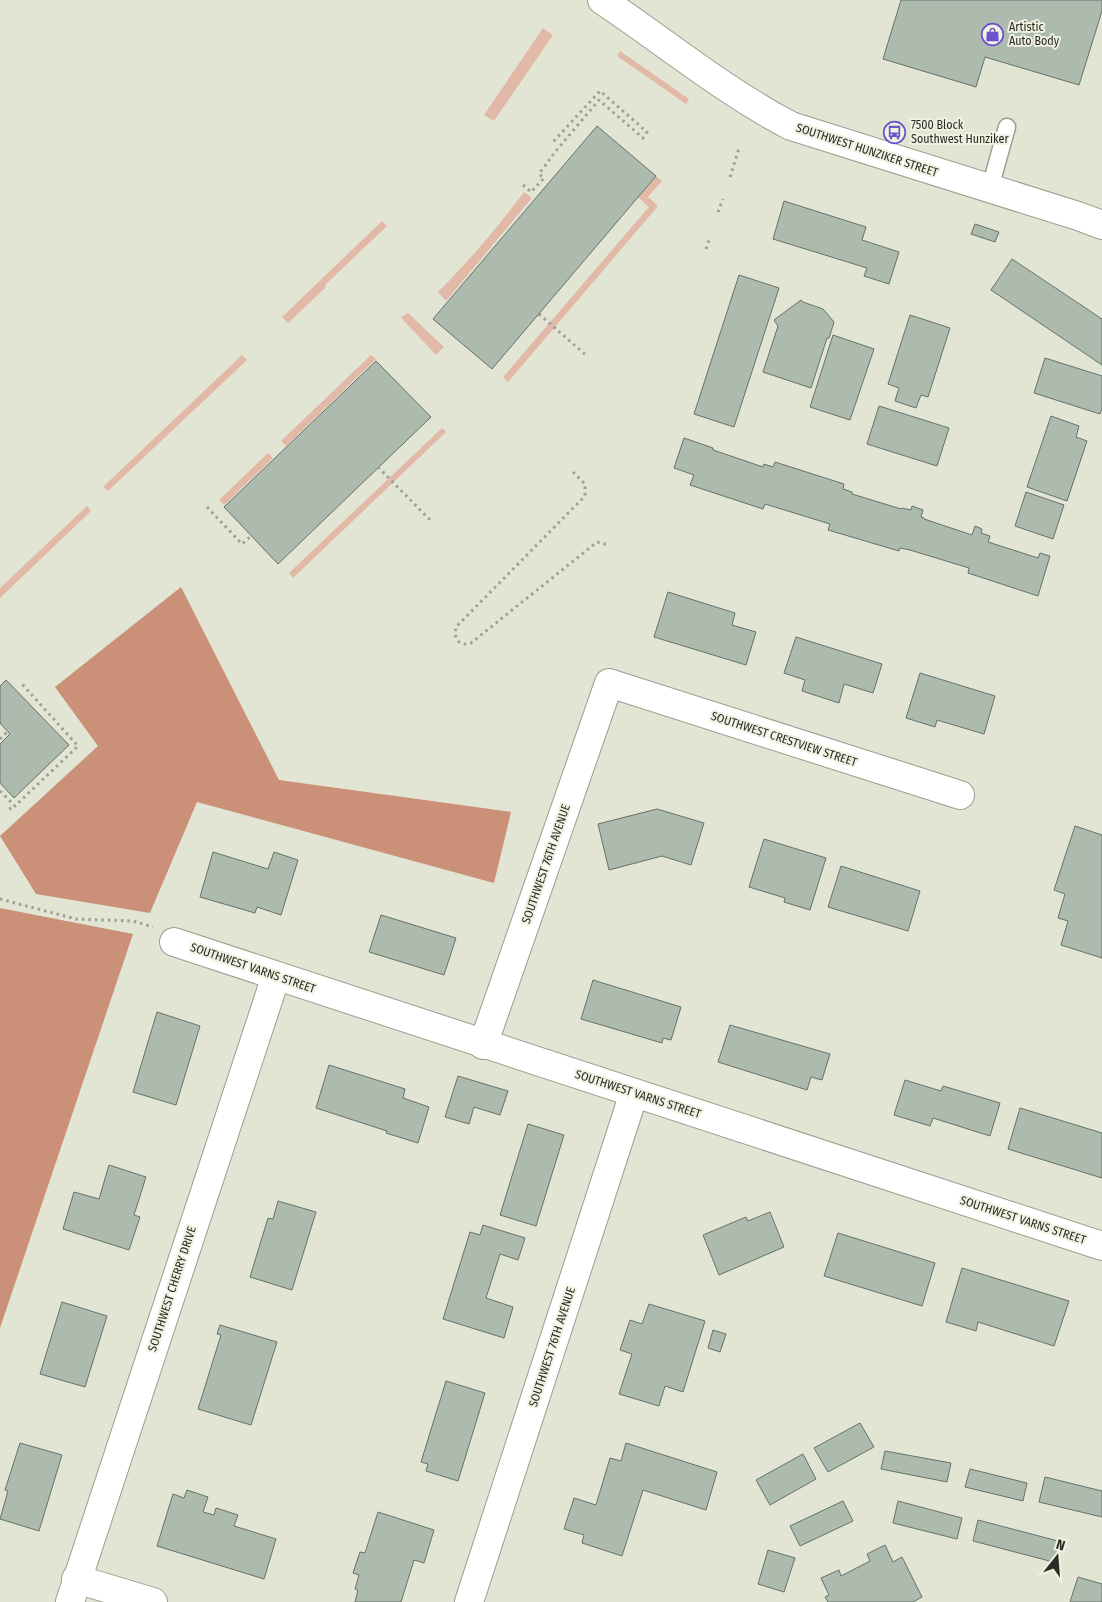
<svg xmlns="http://www.w3.org/2000/svg" width="1102" height="1602" font-family="'Fira Sans Condensed',sans-serif">
  <style>
    .green { fill: #e2b9a7 }
    .forest { fill: #ca9178 }
    .building { fill: #adbbaf; stroke: #667268 }
    .lines { fill: none; stroke-linecap: round; stroke-linejoin: round }
    .service-casing { stroke: #9b9d8e; stroke-width: 19 }
    .minor-casing { stroke: #9b9d8e; stroke-width: 30 }
    .tertiary-casing { stroke: #9b9d8e; stroke-width: 30 }
    .path { stroke: #9ea094; stroke-width: 3; stroke-dasharray: 2.5 4; stroke-linecap: butt }
    .service { stroke: #fff; stroke-width: 16 }
    .minor { stroke: #fff; stroke-width: 28 }
    .tertiary { stroke: #fff; stroke-width: 28 }
    .labels { text-anchor: middle; dominant-baseline: central; stroke-width: 4; stroke-linejoin: round; paint-order: stroke }
    .poi-label { font-size: 12px; fill: #2a2b25; stroke: #eff2e1; text-anchor: start }
    .street-label { font-size: 12px; fill: #2a2b25; stroke: #eff2e1 }
  </style>
  <rect width="100%" height="100%" fill="#e2e4d4"/>
  <g class="green">
    <path d="M543,28l10,7 -59,86 -10,-6z"/>
    <path d="M620,51l69,48 -3,5 -69,-48z"/>
    <path d="M656,176l6,5 -14,16 10,9 -150,176 -5,-5 146,-170 -11,-10z"/>
    <path d="M524,192l8,6 -86,103 -8,-9c31,-31 59,-64 86,-100z"/>
    <path d="M382,221l5,5 -61,58 -1,4 -37,35 -6,-6z"/>
    <path d="M408,313l36,34 -8,8 -31,-33 -4,-5z"/>
    <path d="M242,355l5,5 -139,131 -5,-4z"/>
    <path d="M371,355l5,4 -90,87 -5,-5z"/>
    <path d="M442,428l4,4 -153,146 -4,-5z"/>
    <path d="M268,453l5,5 -49,47 -5,-5z"/>
    <path d="M87,506l4,5 -91,87v-10z"/>
  </g>
  <g class="forest">
    <path d="M181,587l98,193 232,32 -17,71 -297,-81 -47,111 -114,-19 -36,-58 98,-90 -43,-59z"/>
    <path d="M0,908l133,26 -133,394z"/>
  </g>
  <g class="building">
    <path d="M901,0h201v11l-23,74 -94,-28 -9,30 -93,-28z"/>
    <path d="M597,126l59,50 -164,193 -59,-50z"/>
    <path d="M784,201l82,26 -4,13 37,12 -10,32 -25,-8 3,-8 -94,-29z"/>
    <path d="M975,224l24,8 -4,10 -24,-8z"/>
    <path d="M1012,259l90,60v46l-111,-75z"/>
    <path d="M739,275l40,13 -45,139 -40,-13z"/>
    <path d="M801,300l2,2 20,7 11,13 -5,16h-2l-16,50 -48,-16 15,-46 -4,-6z"/>
    <path d="M910,315l40,13 -22,69 -7,-2 -5,13 -21,-7 4,-13 -11,-4z"/>
    <path d="M833,335l41,14 -24,71 -40,-13z"/>
    <path d="M1045,358l57,18v33l-2,5 -66,-21z"/>
    <path d="M376,361l55,56 -153,147 -54,-57z"/>
    <path d="M879,406l70,22 -12,38 -70,-22z"/>
    <path d="M1051,416l28,10 -3,11 11,4 -20,60 -40,-14z"/>
    <path d="M684,438l29,10v2l50,17 1,-3 9,3 2,-5 69,22 -1,5 9,3v2l49,15 1,-1 9,2 1,-4 11,4 -2,7 3,1v1l48,16 3,-9 7,3 -1,4 9,3 -2,6 50,16 2,-5 10,3 -12,40 -70,-23 1,-5 -59,-18 -10,-2 -1,3 -71,-21 2,-6 -65,-20 -2,5 -73,-24 4,-10 -20,-7z"/>
    <path d="M1026,492l38,13 -11,34 -38,-13z"/>
    <path d="M668,592l67,21 -3,12 24,7 -10,33 -92,-28z"/>
    <path d="M796,637l86,27 -9,29 -29,-9 -5,19 -37,-12 3,-11 -21,-7z"/>
    <path d="M920,673l75,23 -11,38 -47,-14 -2,7 -29,-9z"/>
    <path d="M6,680l63,65 -55,53 -14,-15v-39l10,-10 -10,-11v-37z"/>
    <path d="M657,809l47,14 -13,42 -29,-9 -53,14 -11,-46z"/>
    <path d="M1075,826l27,9v123l-41,-13 7,-24 -10,-3 7,-24 -11,-4z"/>
    <path d="M764,839l62,19 -16,52 -26,-8 1,-4 -36,-11z"/>
    <path d="M213,852l55,17 6,-17 24,8 -17,55 -24,-8 -2,6 -55,-16z"/>
    <path d="M841,866l79,25 -12,40 -80,-24z"/>
    <path d="M381,915l75,23 -12,37 -75,-23z"/>
    <path d="M593,980l88,27 -10,33 -8,-2 -1,5 -81,-24z"/>
    <path d="M157,1012l43,14 -24,79 -43,-13z"/>
    <path d="M730,1025l100,29 -8,26 -11,-3 -4,13 -89,-28z"/>
    <path d="M329,1065l76,24 -2,9 26,9 -11,36 -32,-10 1,-2 -71,-23z"/>
    <path d="M458,1076l50,15 -8,24 -26,-8 -5,17 -24,-7z"/>
    <path d="M905,1080l36,11 2,-5 57,17 -10,33 -57,-18 -3,8 -36,-11z"/>
    <path d="M1020,1108l82,25v45l-94,-29z"/>
    <path d="M528,1124l36,11 -28,91 -36,-11z"/>
    <path d="M109,1165l37,12 -12,38 6,2 -11,33 -66,-21 11,-37 25,7z"/>
    <path d="M278,1201l38,11 -24,78 -42,-13 18,-59 5,1z"/>
    <path d="M770,1212l14,35 -65,28 -16,-40 43,-18 2,4z"/>
    <path d="M483,1225l42,13 -7,22 -18,-6 -14,44 27,9 -9,31 -61,-19 27,-87 10,3z"/>
    <path d="M838,1233l97,30 -13,43 -98,-30z"/>
    <path d="M962,1268l107,33 -15,45 -76,-24 -2,9 -30,-9z"/>
    <path d="M62,1302l45,14 -22,71 -45,-13z"/>
    <path d="M649,1304l56,17 -22,71 -18,-6 -6,20 -40,-12 13,-40 -12,-4 10,-30 12,4z"/>
    <path d="M220,1325l57,17 -26,83 -53,-16 23,-74 -4,-1z"/>
    <path d="M713,1330l13,4 -6,18 -12,-4z"/>
    <path d="M446,1381l39,12 -27,88 -32,-10 2,-7 -7,-2z"/>
    <path d="M860,1423l14,24 -46,25 -14,-24z"/>
    <path d="M20,1443l42,12 -23,76 -39,-12 8,-28 -3,-1z"/>
    <path d="M626,1443l91,29 -11,38 -63,-20 -21,66 -40,-13 2,-8 -20,-6 10,-31 22,7 14,-47 11,3z"/>
    <path d="M885,1451l66,12 -4,19 -66,-13z"/>
    <path d="M803,1454l13,25 -46,26 -14,-25z"/>
    <path d="M970,1469l57,14 -4,18 -58,-14z"/>
    <path d="M1045,1477l57,14v26l-63,-15z"/>
    <path d="M187,1490l21,7 -5,15 11,3 2,-7 22,7 -4,11 42,13 -12,40 -107,-33 16,-52 11,4z"/>
    <path d="M843,1501l10,20 -53,25 -10,-20z"/>
    <path d="M898,1501l64,17 -5,21 -64,-16z"/>
    <path d="M378,1512l56,18 -10,33 -10,-3 -13,42h-46l3,-12 -3,-1 4,-14 -6,-2 7,-21 5,1z"/>
    <path d="M978,1520l84,22 -5,21 -84,-22z"/>
    <path d="M885,1545l8,17 9,-5 20,40 -9,5h-85l-3,-5 4,-2 -8,-17 18,-8 2,6 29,-15 -3,-7z"/>
    <path d="M768,1550l27,8 -11,34 -26,-8z"/>
    <path d="M1078,1577l24,7v18h-32z"/>
  </g>
  <g class="lines">
    <defs>
      <path id="service" d="M990,188l17,-61"/>
      <g id="minor">
        <path d="M174,942c309,104 619,203 928,304"/>
        <path d="M483,1045l126,-362 351,112"/>
        <path d="M76,1579l77,23"/>
        <path d="M70,1602l206,-626"/>
        <path d="M469,1602l165,-509"/>
      </g>
      <path id="tertiary" d="M602,0c63,42 122,91 189,126l287,90 24,9"/>
    </defs>
    <use href="#service" class="service-casing"/>
    <use href="#minor" class="minor-casing"/>
    <use href="#tertiary" class="tertiary-casing"/>
    <g class="path">
      <path d="M730,177l9,-29"/>
      <path d="M523,185l8,7 13,-14 -5,-4 16,-22 44,-52 44,38 4,-6 -47,-41 -47,51"/>
      <path d="M718,212l5,-13"/>
      <path d="M706,249l4,-12"/>
      <path d="M539,314l49,43"/>
      <path d="M378,467l54,55"/>
      <path d="M573,472l12,12v12l-129,131 -1,8 4,7 6,2 6,-1 126,-101 12,3"/>
      <path d="M207,507l35,37 9,-8"/>
      <path d="M0,739l8,-8"/>
      <path d="M0,791l15,15 63,-60 -56,-62"/>
      <path d="M9,809l6,-3"/>
      <path d="M0,899l76,20 57,2 20,6"/>
    </g>
    <use href="#service" class="service"/>
    <use href="#minor" class="minor"/>
    <use href="#tertiary" class="tertiary"/>
  </g>
  <defs>
    <symbol id="shop-ring" viewBox="-11 -11 22 22"><circle r="9.5" fill="#eff2e1" stroke="#6c51ca" stroke-width="1.5"/><path d="M-5-2.5h2.3a2.7 3.5 0 0 1 5.4 0H5L5.5 6h-11ZM-1.5-2.5h3a1.5 2.3 0 0 0-3 0Z" fill="#6c51ca"/></symbol>
    <symbol id="bus-ring" viewBox="-11 -11 22 22"><circle r="9.5" fill="#eff2e1" stroke="#6c51ca" stroke-width="1.5"/><path d="M-5-6H5V4H4V6H2V4H-2V6H-4V4H-5ZM-3.5-4V0h7V-4ZM-3.5 1.2v1.5H-2V1.2ZM2 1.2v1.5H3.5V1.2Z" fill="#6c51ca"/></symbol>
  </defs>
  <g fill-rule="evenodd">
    <use href="#shop-ring" x="980" y="22" width="25" height="25"/>
    <use href="#bus-ring" x="882" y="120" width="25" height="25"/>
  </g>
  <g class="labels">
    <g class="poi-label">
      <text x="1009" y="27">Artistic<tspan x="1009" dy="14">Auto Body</tspan></text>
      <text x="911" y="125">7500 Block<tspan x="911" dy="14">Southwest Hunziker</tspan></text>
    </g>
    <g class="street-label">
      <text transform="translate(867 150) rotate(18)">SOUTHWEST HUNZIKER STREET</text>
      <text transform="translate(784 739) rotate(18)">SOUTHWEST CRESTVIEW STREET</text>
      <text transform="translate(546 864) rotate(-71)">SOUTHWEST 76TH AVENUE</text>
      <text transform="translate(253 968) rotate(19)">SOUTHWEST VARNS STREET</text>
      <text transform="translate(638 1094) rotate(18)">SOUTHWEST VARNS STREET</text>
      <text transform="translate(1023 1220) rotate(18)">SOUTHWEST VARNS STREET</text>
      <text transform="translate(172 1289) rotate(-72)">SOUTHWEST CHERRY DRIVE</text>
      <text transform="translate(552 1347) rotate(-72)">SOUTHWEST 76TH AVENUE</text>
    </g>
  </g>
  <g transform="translate(1057 1557) rotate(17)" stroke="#eff2e1" stroke-width="4" paint-order="stroke">
  <path d="M0-4L9 19L0 12L-9 19Z" fill="#2a2b25"/>
  <text y="-8" font-size="14" font-weight="bold" text-anchor="middle" fill="#2a2b25">N</text>
  </g>
</svg>
